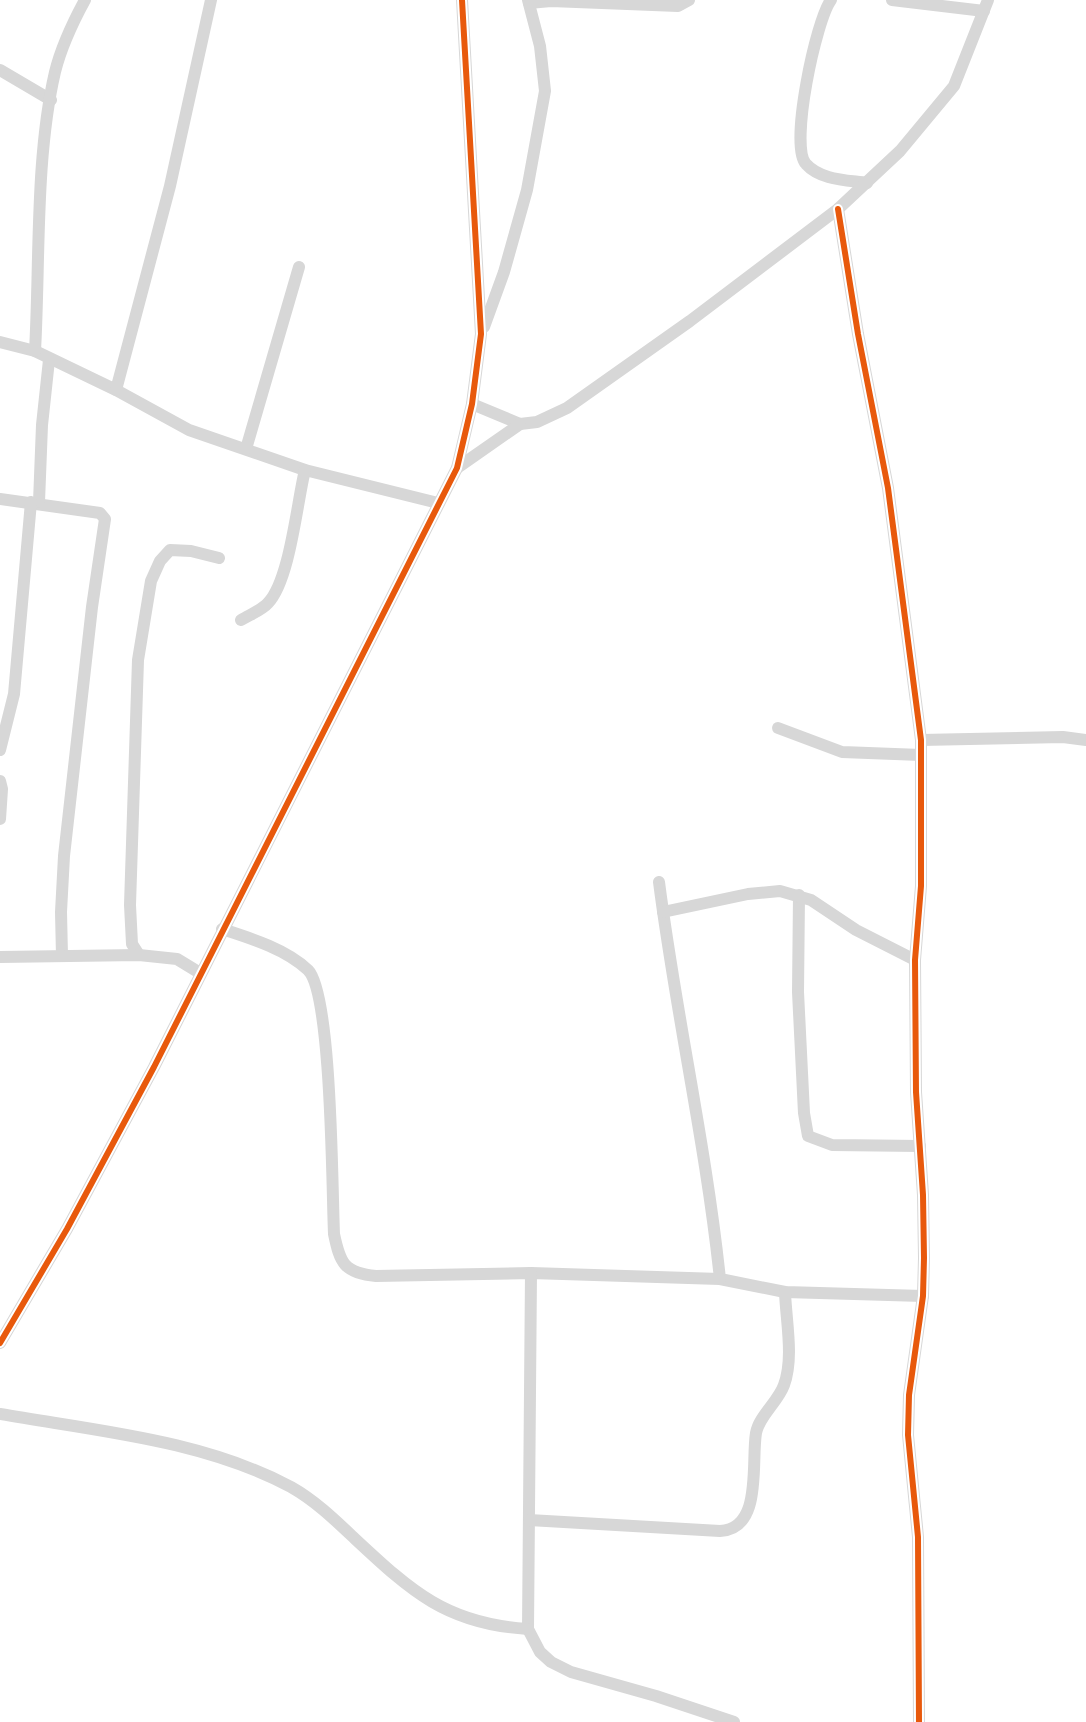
<svg xmlns="http://www.w3.org/2000/svg" width="1086" height="1722" font-family="Lato,sans-serif">
  <style>
    .lines { fill: none; stroke-linecap: round; stroke-linejoin: round }
    .minor { stroke: #d7d7d7; stroke-width: 12 }
    .cycleway-casing { stroke: #fff; stroke-width: 10 }
    .cycleway { stroke: #e8590c; stroke-width: 6 }
  </style>
  <rect width="100%" height="100%" fill="#fff"/>
  <g class="lines">
    <g class="minor">
      <path d="M831,0c-15,20 -42,146 -25,164 14,16 41,16 61,19"/>
      <path d="M892,0l92,11"/>
      <path d="M529,3l22,-2 127,5 11,-6"/>
      <path d="M0,70l51,30"/>
      <path d="M838,209l20,125 30,154 33,252v146l-6,74 1,132 7,103 1,63 -1,38 -14,99 -1,40 10,102 1,185"/>
      <path d="M484,327l20,-55 23,-82 18,-99 -5,-45 -12,-46"/>
      <path d="M0,342l35,9 81,39 73,40 116,40 133,33"/>
      <path d="M35,351c5,-89 0,-193 20,-279 6,-24 18,-50 30,-72"/>
      <path d="M116,390l54,-204 41,-186"/>
      <path d="M472,404l48,20 17,-2 30,-14 123,-87 148,-112 62,-58 54,-65 34,-86"/>
      <path d="M246,449l53,-182"/>
      <path d="M457,468l63,-44"/>
      <path d="M0,499l100,14 5,6 -13,88 -28,249 -3,56 1,44"/>
      <path d="M39,502l3,-77 7,-65"/>
      <path d="M241,620c8,-5 21,-10 27,-17 22,-23 29,-101 37,-133"/>
      <path d="M778,728l64,24 79,3"/>
      <path d="M921,740l142,-3 23,3"/>
      <path d="M0,750l14,-56 17,-192"/>
      <path d="M0,781l2,8 -2,30"/>
      <path d="M659,882c17,133 47,263 61,397l65,13 138,4"/>
      <path d="M799,895l-1,97 6,121 4,23 24,9 88,1"/>
      <path d="M663,912l85,-18 32,-3 31,9 45,30 59,30"/>
      <path d="M222,929c28,9 64,20 86,41 24,24 24,221 26,264 6,29 10,39 42,42l155,-3 189,6"/>
      <path d="M139,955l-7,-11 -2,-39 8,-245 13,-79 9,-20 10,-11 21,1 28,7"/>
      <path d="M0,957l139,-2 38,4 23,14"/>
      <path d="M0,1343l67,-114 87,-162 303,-599 15,-64 9,-70 -19,-334"/>
      <path d="M0,1414c97,17 203,26 291,73 23,13 42,31 61,49 58,54 93,88 176,93l3,-356"/>
      <path d="M529,1520l191,11c43,-2 31,-68 36,-98 3,-17 22,-31 28,-48 10,-27 2,-64 1,-93"/>
      <path d="M528,1629l12,23 11,10 20,10 85,24 78,26"/>
    </g>
    <defs>
      <g id="cycleway">
        <path d="M838,209l20,125 30,154 33,252v146l-6,74 1,132 7,103 1,63 -1,38 -14,99 -1,40 10,102 1,185"/>
        <path d="M0,1343l67,-114 87,-162 303,-599 15,-64 9,-70 -19,-334"/>
      </g>
    </defs>
    <use href="#cycleway" class="cycleway-casing"/>
    <use href="#cycleway" class="cycleway"/>
  </g>
</svg>
